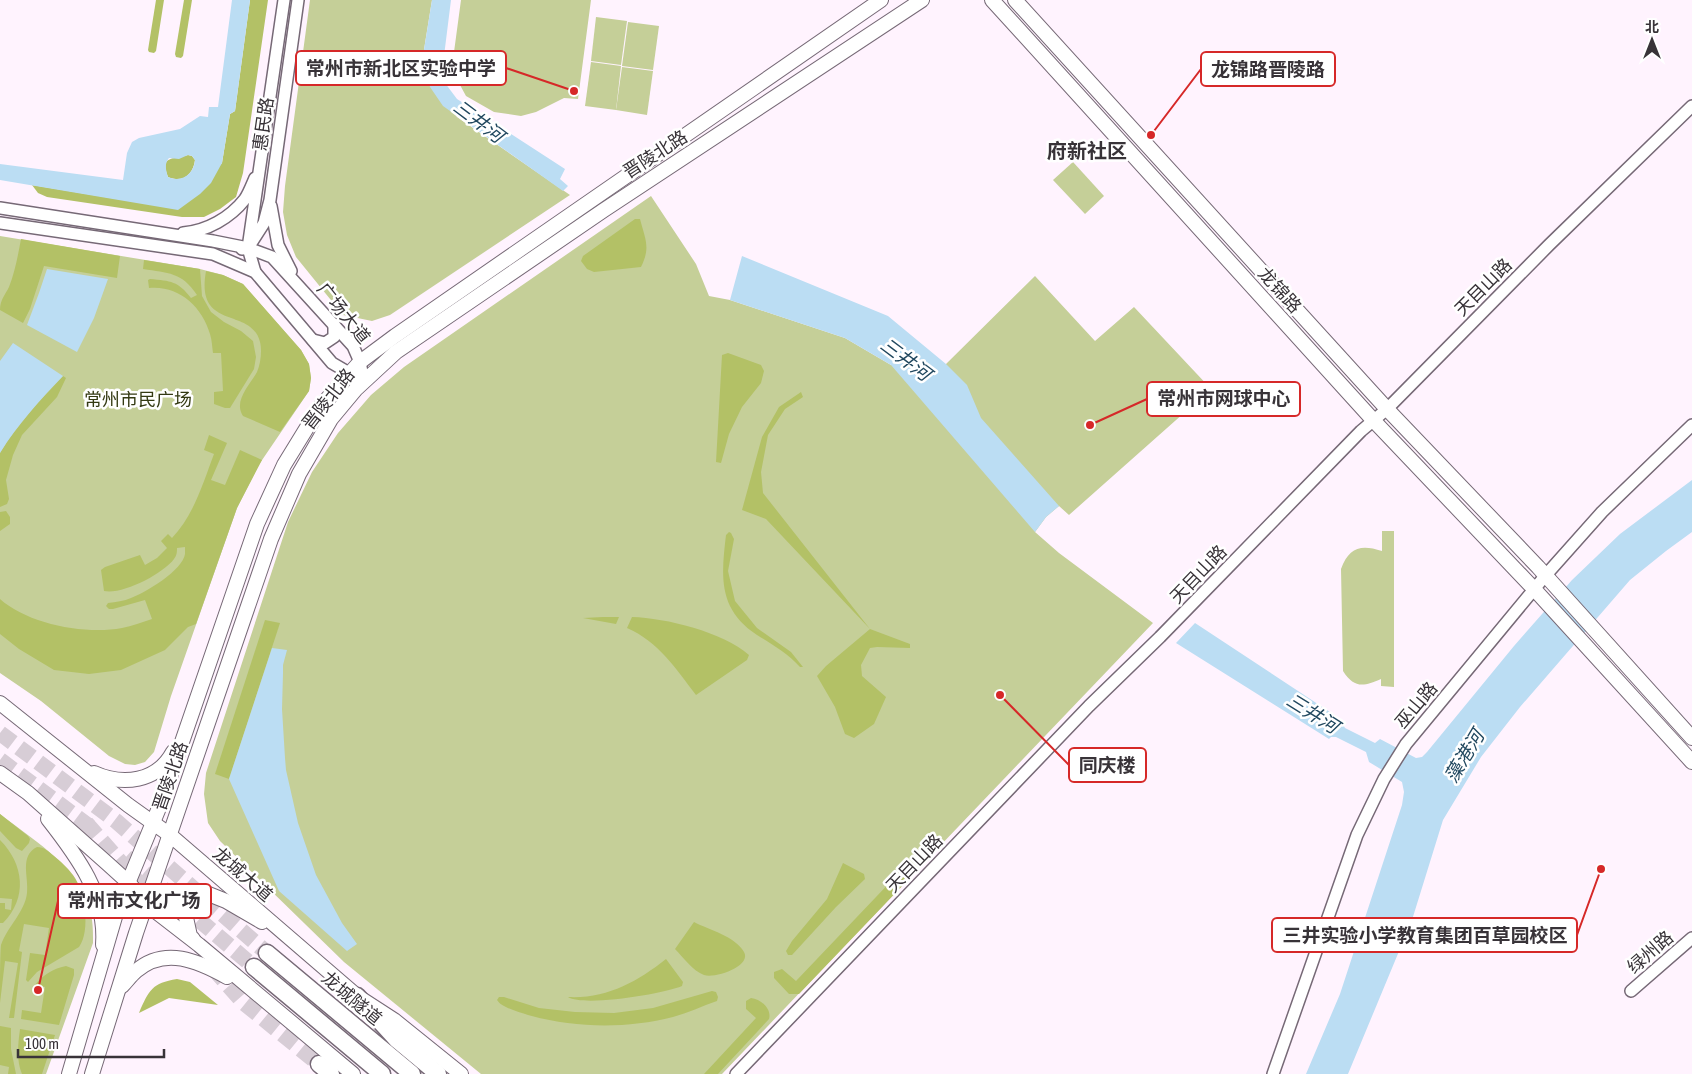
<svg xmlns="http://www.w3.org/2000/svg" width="1692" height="1074" font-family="'Asap Condensed','Noto Sans SC',sans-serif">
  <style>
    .green { fill: #c5cf98 }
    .forest { fill: #b3c166 }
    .water { fill: #bbddf3; fill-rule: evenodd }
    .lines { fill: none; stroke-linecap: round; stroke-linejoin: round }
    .highway-tunnel { stroke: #d7cdd6; stroke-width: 16; stroke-dasharray: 16 8; stroke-linecap: butt }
    .minor-casing { stroke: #766976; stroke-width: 14 }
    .major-casing { stroke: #766976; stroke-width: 16 }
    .highway-casing { stroke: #766976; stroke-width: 19 }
    .minor { stroke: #fff; stroke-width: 11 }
    .major { stroke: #fff; stroke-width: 14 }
    .highway { stroke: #fff; stroke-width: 16 }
    .labels { text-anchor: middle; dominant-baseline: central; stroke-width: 5; stroke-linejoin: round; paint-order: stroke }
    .street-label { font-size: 18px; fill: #383338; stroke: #fff }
    .park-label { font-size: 18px; fill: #343a13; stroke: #fff }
    .water-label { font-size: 19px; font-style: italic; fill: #21485f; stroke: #fff }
    .quarter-label { font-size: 20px; font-weight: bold; fill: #383338; stroke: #fff }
    .leader { fill: none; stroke: #d62828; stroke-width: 2 }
    .callout-dot { fill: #d62828; stroke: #fff; stroke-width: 2 }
    .callout { fill: #fff; stroke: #d62828; stroke-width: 2 }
    .callout-label { font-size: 19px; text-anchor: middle; font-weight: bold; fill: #383338 }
  </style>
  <rect width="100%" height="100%" fill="#fff3fe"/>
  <g class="green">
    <path d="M310,0h122l-10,62 35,55 113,78 -180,120 -18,6 -29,-6 -47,-58 -9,-22 -4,-23 2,-26z"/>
    <path d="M461,0h130l-13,99 -14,-1 -28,14 -15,4 -27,-4 -28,-16 -6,-11 -6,-15v-18z"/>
    <path d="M596,17l31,4 -6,44 -30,-4z"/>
    <path d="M628,22l31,4 -6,44 -31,-4z"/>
    <path d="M591,62l30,4 -5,44 -31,-4z"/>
    <path d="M622,67l31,4 -6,44 -31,-5z"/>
    <path d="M1073,162l31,34 -19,18 -32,-34z"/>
    <path d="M651,196l45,68 13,32 21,4 115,38 46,27 55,-1 89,-88 60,65 39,-34 77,82 -142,126 -10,-9 -13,11 -11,15 24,21 94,70 -431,451h-241l-137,-112 -124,-121 -12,-18 -4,-29 2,-21 82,-251 24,-50 26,-39 33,-38 33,-28z"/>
    <path d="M0,236l200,33 23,6 20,9 58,66 8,14 2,14 -2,13 -51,75 -21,42 -66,188 -17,56 -9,10 -10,3 -10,-1 -16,-8 -68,-55 -41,-28z"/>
    <path d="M1382,531h12v156l-13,-1v-7c-18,8 -27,9 -38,-8l-2,-102c8,-22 20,-25 41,-18z"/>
    <path d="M0,814c37,29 84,55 92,106 1,7 1,15 1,23l-47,131h-46z"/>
  </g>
  <g class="forest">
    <path d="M156,0h8l-8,51 -2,2 -5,-1 -1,-2z"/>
    <path d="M184,0h8l-9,56 -2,2 -5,-1 -1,-3z"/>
    <path d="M250,0h18l-25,173 -7,24 -16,12 -16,8h-22l-135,-20 -9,-4 -6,-8 146,24 44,-46 8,-49 5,-3z"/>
    <path d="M188,155l4,1 3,4c-2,15 -12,23 -27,17 -8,-22 4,-17 20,-22z"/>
    <path d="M635,219h5c5,20 11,28 1,48l-47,5 -7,-3 -6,-8 2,-5z"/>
    <path d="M21,239l99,17 -3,22 -73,-12 -14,43 -7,14 -23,-13c0,-10 5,-15 9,-23 6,-15 9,-32 12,-48z"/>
    <path d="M144,260l56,9 2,27 9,16 13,10 17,9 12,10 3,16 -2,12 -24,39h-5l-11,-4v-12l9,-1 -2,-38h-8c-1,-6 -1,-13 -3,-19 -8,-28 -32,-49 -61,-46l-1,-8 2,-1c21,2 28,2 41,19l6,-3c-15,-23 -29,-22 -54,-26z"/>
    <path d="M206,271l17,4 20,9 58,66 8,14 2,14 -2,13 -29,41 -37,-16c-10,-15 7,-31 14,-44 4,-9 5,-22 3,-30 -9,-36 -65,-10 -54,-71z"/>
    <path d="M728,353l33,12 3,6 -3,12 -19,24 -13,27 -8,29 -5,-1 6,-107z"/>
    <path d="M63,376l3,2 -9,19 -35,38 -9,20 -7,25 3,19 -2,5 -7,3v-54l8,-13 25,-32z"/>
    <path d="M801,392l2,5 -18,12 -17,26 -7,37 2,21 107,136 40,15v4l-33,-1 -7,1 -9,17 1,11 24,21 -12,27 -20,14 -9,-4 -10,-27 -18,-31 9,-10 44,-37 -104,-110 -24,-9 20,-73 17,-30z"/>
    <path d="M209,435l18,8 -16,37 14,5 15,-35 22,10 -25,48 -41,116 -8,3 -23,23 -44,20 -32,4 -35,-4 -35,-21 -19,-15v-35c28,25 85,36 122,29 10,-2 20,-6 30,-9l-7,-19 -32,9h-4l-3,-3 2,-3c8,-1 16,-2 23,-5 14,-5 52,-28 54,-44 0,0 0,-7 0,-7l-8,1c0,4 0,7 -3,11 -11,15 -52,36 -70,32l-3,-21 4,-3 35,-12 5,10 12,-7 10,-10 -6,-7 7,-7 4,4c22,-23 31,-55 42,-84l-10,-4z"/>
    <path d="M6,511l4,6v7l-10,7v-19z"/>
    <path d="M729,532l2,1 3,6 -6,32 7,30 22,27 34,24 12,15h-3c-13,-14 -27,-22 -43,-32 -39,-26 -36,-58 -31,-100z"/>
    <path d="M603,617h16l-3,7 -33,-6z"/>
    <path d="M632,617c34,1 91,15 117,38l-2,5 -51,35c-20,-26 -37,-53 -69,-67z"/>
    <path d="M265,620l15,3 -51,156 -14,-5z"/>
    <path d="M0,814l28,22 2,3 -1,4 -7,8 -6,-3 -16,-17z"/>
    <path d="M0,840c24,24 28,58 3,83h-3v-20h5v6l6,1 1,-11 -12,-1z"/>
    <path d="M37,847c7,0 11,4 17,9 6,5 14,12 19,19 12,16 18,56 6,72l-42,25 -9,10 -2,-2 4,-27 15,2 4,-27 -25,-4 -5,27 3,1 -8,66h-5l9,-55 -13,-2 -5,42c0,-12 0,-50 1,-58 6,-18 24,-33 26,-52 2,-16 -8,-37 10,-46z"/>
    <path d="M916,855l7,1 5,3 -129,135h-10l-15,-16v-6l8,-3 14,12z"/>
    <path d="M843,863l21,11 1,5 -29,28 -44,48h-4l-2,-4 6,-10 35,-42z"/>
    <path d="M694,922c15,8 41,14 50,30 8,14 -29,27 -40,23 -11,-4 -21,-18 -29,-26z"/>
    <path d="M666,959l17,23 -1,4c-19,8 -98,21 -114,11 38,2 69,-15 98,-38z"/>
    <path d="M66,966l8,3v6l-15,50 -38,-6 1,-9 19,3 4,-26 -10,-2c8,-10 17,-16 31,-19z"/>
    <path d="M177,979l13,3 28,23 -49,-7 -30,15c10,-23 13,-30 38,-34z"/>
    <path d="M712,991l4,1 2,5 -1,4c-15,5 -29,12 -44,16 -47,12 -99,11 -145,-2 -9,-3 -26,-7 -31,-15l2,-3h5l35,11 36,4 39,1 39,-5z"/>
    <path d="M751,998c10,1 21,11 18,21l-51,55h-14l52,-56 -10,-9v-8z"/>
    <path d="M0,1026l11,2v21l5,25h-8l1,-7 -9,-2z"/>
    <path d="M20,1029l35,6 -13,39h-20c-6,-14 -4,-30 -2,-45z"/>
  </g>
  <g class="water">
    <path d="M232,0h18l-15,111 -5,3 -8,49 -11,20 -11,11 -22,16 -178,-30v-16l123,16 4,-27 5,-11 7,-4 41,-9 20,-13 8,1 1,-10h9zM188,155l4,1 3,4c-1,14 -13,23 -27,17 -2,-7 -4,-13 1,-19l10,1z"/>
    <path d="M432,0h19l-8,64 2,19 12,16 108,70 -5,10 8,7 -5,5 -120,-85 -13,-19 -8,-25z"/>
    <path d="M742,256l146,60 58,48 21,21 14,33 78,88 -13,11 -11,15 -144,-167 -46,-27 -115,-38z"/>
    <path d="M47,269l61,10 -14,39 -17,34 -50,-27 12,-32z"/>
    <path d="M13,343l50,33c-23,24 -45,48 -63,77v-92z"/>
    <path d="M1692,480v52l-26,19 -36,29 -110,127 -39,50 -38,63 -31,100 -64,154h-42l34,-80 62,-189 2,-13 -2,-10 -33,-20 -3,-10 -30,-15h-5l-2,2 -153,-96 19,-20 147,97v3l3,5 30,15 5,-4 36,19 6,-1 5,-5 87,-106 58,-66 48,-46z"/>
    <path d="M272,648l15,2 -4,15v8l-1,36 3,49 1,12 12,53 18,52 26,48 15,21 -10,7 -68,-60 -50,-112z"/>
  </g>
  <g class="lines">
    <g class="highway-tunnel">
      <path d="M0,733l116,88 151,132"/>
      <path d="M0,760l94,70"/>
      <path d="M86,823l84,96"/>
      <path d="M126,857l128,110"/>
      <path d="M213,968l30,34 76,62"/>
    </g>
    <defs>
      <g id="minor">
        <path d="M271,206l7,39 13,26"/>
        <path d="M0,208l213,33 35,7 24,9 81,89 7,16 4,20"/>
        <path d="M0,223l213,31 42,18 77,91 24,14"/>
        <path d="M183,233c24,-2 47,-15 62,-34 4,-6 7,-14 10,-21"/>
        <path d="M242,249l6,-1 16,-25 6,-23 28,-200"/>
        <path d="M255,272l-7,-24 36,-248"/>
        <path d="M313,340l12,3 9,-6v-13"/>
        <path d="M1631,991l61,-53"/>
        <path d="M736,1074l353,-368 71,-69 201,-206 26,-22 162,-164 143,-139"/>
        <path d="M1273,1074l84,-239 27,-56 22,-35 139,-168 57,-64 90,-87"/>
      </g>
      <g id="major">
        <path d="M992,0l382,421 161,169 157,172"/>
        <path d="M1015,0l372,409 151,158 154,171"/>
        <path d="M0,703l128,102 42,30 187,161 37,24 67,54"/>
        <path d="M0,773l28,20 80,71 21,19 17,21 53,41 154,129"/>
        <path d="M94,773c29,13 63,9 79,-21"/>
        <path d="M48,819c29,37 59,77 55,126"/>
        <path d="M193,939l-3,-3 -5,-23 13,-17 8,-3 20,8 36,21"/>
        <path d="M122,986c5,-5 9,-11 14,-15 29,-25 62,-10 91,6"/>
        <path d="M69,1074l48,-164 44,-107 96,-279 27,-59 35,-57 41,-46 35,-26 486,-336"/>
        <path d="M92,1074l44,-141 135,-394 28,-65 32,-55 25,-30 40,-37 208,-142 318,-210"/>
      </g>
      <g id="highway">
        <path d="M267,953l145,121"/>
        <path d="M254,967l128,107"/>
        <path d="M357,996l39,43 42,35"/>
        <path d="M319,1064l12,10"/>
      </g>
    </defs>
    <use href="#minor" class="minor-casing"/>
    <use href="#major" class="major-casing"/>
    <use href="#highway" class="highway-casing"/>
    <use href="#minor" class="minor"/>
    <use href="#major" class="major"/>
    <use href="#highway" class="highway"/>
  </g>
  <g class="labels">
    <g class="street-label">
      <text transform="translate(263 124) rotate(-82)">惠民路</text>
      <text transform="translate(655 154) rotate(-33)">晋陵北路</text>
      <text transform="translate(1483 287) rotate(-45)">天目山路</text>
      <text transform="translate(1280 290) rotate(48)">龙锦路</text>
      <text transform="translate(344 313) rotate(51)">广场大道</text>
      <text transform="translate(328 399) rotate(-52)">晋陵北路</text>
      <text transform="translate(1198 574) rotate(-46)">天目山路</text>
      <text transform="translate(1416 705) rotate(-50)">巫山路</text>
      <text transform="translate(170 776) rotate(-71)">晋陵北路</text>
      <text transform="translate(914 863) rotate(-46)">天目山路</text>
      <text transform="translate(243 874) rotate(41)">龙城大道</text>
      <text transform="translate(1650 952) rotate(-41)">绿州路</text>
      <text transform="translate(352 998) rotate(40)">龙城隧道</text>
    </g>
    <g class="park-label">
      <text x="138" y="399">常州市民广场</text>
    </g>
    <g class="water-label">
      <text transform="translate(479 121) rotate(37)">三井河</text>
      <text transform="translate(906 359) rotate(37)">三井河</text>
      <text transform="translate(1313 713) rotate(32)">三井河</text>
      <text transform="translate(1464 756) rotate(-59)">藻港河</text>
    </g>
    <g class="quarter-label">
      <text x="1087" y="150">府新社区</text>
    </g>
  </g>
  <path class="leader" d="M574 91L506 68M1151 135L1201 69M1090 425L1147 399M1000 695L1069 765M38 990L58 901M1601 869L1577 935"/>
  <g class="callout-dot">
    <circle cx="574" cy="91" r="5"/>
    <circle cx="1151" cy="135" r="5"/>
    <circle cx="1090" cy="425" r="5"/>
    <circle cx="1000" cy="695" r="5"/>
    <circle cx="38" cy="990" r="5"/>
    <circle cx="1601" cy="869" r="5"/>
  </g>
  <g class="callout">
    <rect x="296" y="51" width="210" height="34" rx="5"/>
    <rect x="1201" y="52" width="134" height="34" rx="5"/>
    <rect x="1147" y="382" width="153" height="34" rx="5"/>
    <rect x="1069" y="748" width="77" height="34" rx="5"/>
    <rect x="58" y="884" width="153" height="34" rx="5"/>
    <rect x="1272" y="918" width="305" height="34" rx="5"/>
  </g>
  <g class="callout-label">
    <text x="401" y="75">常州市新北区实验中学</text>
    <text x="1268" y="76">龙锦路晋陵路</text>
    <text x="1224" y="405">常州市网球中心</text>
    <text x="1107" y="772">同庆楼</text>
    <text x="134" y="907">常州市文化广场</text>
    <text x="1425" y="942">三井实验小学教育集团百草园校区</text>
  </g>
  <g transform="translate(1652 40)" stroke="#ffffff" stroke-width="4" paint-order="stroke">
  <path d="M0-4L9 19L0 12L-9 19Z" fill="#383338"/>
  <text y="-8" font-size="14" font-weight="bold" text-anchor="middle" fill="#383338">北</text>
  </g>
  <path d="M18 1049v8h146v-8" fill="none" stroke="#383338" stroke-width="2.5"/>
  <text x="25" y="1049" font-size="15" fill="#383338" stroke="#ffffff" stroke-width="4" paint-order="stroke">100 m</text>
</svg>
